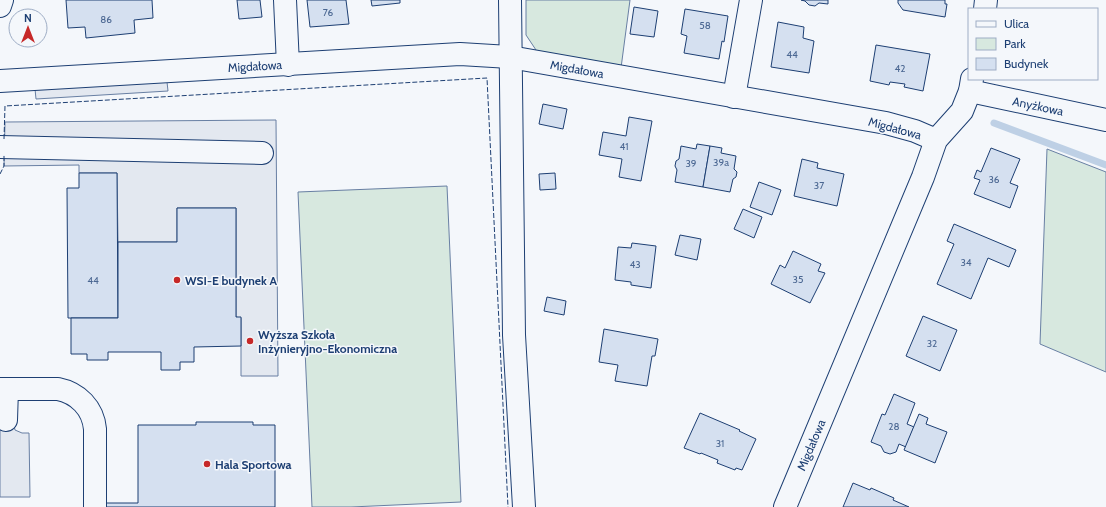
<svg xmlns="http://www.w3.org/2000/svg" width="1106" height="507" font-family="Cabin,sans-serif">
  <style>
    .green { fill: #d7e8df; stroke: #687fa3 }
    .parking { fill: #e3e8f0; stroke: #687fa3 }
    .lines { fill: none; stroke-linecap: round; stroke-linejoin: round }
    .stream { stroke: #bed0e5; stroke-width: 7 }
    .building { fill: #d5e0f0; stroke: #1d3f73 }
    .minor-casing { stroke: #1d3f73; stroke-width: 24 }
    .minor { stroke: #f4f7fb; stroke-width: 22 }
    .fence { stroke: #1d3f73; stroke-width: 1; stroke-dasharray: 5 2; stroke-linecap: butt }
    .poi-dot { fill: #c62828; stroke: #f4f7fb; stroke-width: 1.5 }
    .labels { text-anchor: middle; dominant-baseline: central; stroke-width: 3; stroke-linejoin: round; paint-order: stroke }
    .number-label { font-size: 10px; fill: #4b6792 }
    .street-label { font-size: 12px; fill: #1d3f73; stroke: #f4f7fb }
    .poi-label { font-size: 12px; font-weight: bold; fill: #1d3f73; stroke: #f4f7fb; text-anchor: start }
  </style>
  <rect width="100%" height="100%" fill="#f4f7fb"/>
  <g class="green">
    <path d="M526,0h104l-9,68 -83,-15 -12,-18z"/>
    <path d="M1047,149l59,23v200l-66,-28z"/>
    <path d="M447,186l14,316 -110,5h-39l-14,-315z"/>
  </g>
  <g class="parking">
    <path d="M167,82l1,9 -132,8 -1,-10z"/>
    <path d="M276,120l2,256h-37v-58l-5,-1v-109h-59v34h-59l-1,-69h-38v-8l-75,1 1,-44z"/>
    <path d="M0,420l13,1 2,9 7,3h7l1,64h-30z"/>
  </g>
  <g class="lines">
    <path class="stream" d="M994,123l112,42"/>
  </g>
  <g class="building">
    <path d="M66,0h86l1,18 -19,2 1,13 -49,5 -1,-11 -17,1z"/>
    <path d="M237,0h23l2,17 -23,2z"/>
    <path d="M307,0h39l3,24 -39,3z"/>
    <path d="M371,0h29v3l-28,3z"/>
    <path d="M801,0h27v4l-9,-1 -4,3 -6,-1 -4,-4z"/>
    <path d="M898,0h47v4h2l-2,13 -42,-7 -5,-7z"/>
    <path d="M634,7l24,4 -4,26 -24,-3z"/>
    <path d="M685,9l43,7 -4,26 -2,-1 -3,18 -35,-6 3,-17 -6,-2z"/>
    <path d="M778,22l26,5 -1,11 11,3 -5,32 -38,-6z"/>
    <path d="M876,45l54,9 -7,37 -19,-4 1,-3 -15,-2 -1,3 -19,-4z"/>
    <path d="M543,104l24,5 -4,20 -24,-5z"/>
    <path d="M629,117l23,4 -11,60 -22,-4 3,-18 -23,-4 4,-23 23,4z"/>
    <path d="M697,144l13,2 -7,41 -28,-5 2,-12 -2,-4 1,-5 3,-2 2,-13 15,3z"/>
    <path d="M710,146l12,2 -1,5 15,3 -2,13 3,3 -1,5 -3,2 -3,13 -27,-5z"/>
    <path d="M991,148l29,11 -10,24 8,3 -8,22 -36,-14 6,-14 -6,-2 3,-8 4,2z"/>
    <path d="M802,159l16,4 -1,5 27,6 -7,32 -43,-10z"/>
    <path d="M79,173h38l1,145h-50l-1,-130h12z"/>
    <path d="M555,173l1,16 -16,1 -1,-16z"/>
    <path d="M759,182l22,8 -9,25 -22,-8z"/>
    <path d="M177,208h59v109h5v29l-47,1v15h-14v8h-19v-18h-53v8h-21v-6h-16v-36h47v-76h59z"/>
    <path d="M743,209l19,8 -8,21 -20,-9z"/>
    <path d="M954,224l62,26 -7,17 -21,-9 -17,41 -34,-15 17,-40 -7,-3z"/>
    <path d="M680,235l21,4 -4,21 -22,-5z"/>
    <path d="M632,243l24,3 -5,42 -20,-3v-3l-16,-2 3,-33 13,1z"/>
    <path d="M793,251l28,13 -3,7 7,2 -15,30 -39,-19 9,-19 5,3z"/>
    <path d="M547,297l19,4 -2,14 -20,-4z"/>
    <path d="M923,316l34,14 -17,41 -34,-15z"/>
    <path d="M604,329l54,10 -3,17h-3l-5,30 -32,-5 3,-16 -19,-3z"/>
    <path d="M894,394l21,9 -8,21 7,3 -8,20 -7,-3 -3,8 -6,2 -6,-2 -3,-6 -10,-4 11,-28 3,1z"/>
    <path d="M700,413l40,17 -1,1 17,8 -14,31 -6,-2 -1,2 -18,-7 1,-3 -17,-7 -1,1 -16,-6z"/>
    <path d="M919,414l9,4 -2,6 21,8 -12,31 -31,-13z"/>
    <path d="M196,422h57v3h22v82h-171v-4h34v-78h58z"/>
    <path d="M853,483l17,7 1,-2 23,10 -1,2 16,7h-66z"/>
  </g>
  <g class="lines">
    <defs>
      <g id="minor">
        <path d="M285,0l3,65"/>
        <path d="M510,0l4,335 10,172"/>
        <path d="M0,6l2,-6"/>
        <path d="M985,9l1,-9"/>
        <path d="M0,81l460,-27 50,3 376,66 29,8 21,9"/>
        <path d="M970,91l136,29"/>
        <path d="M734,97l17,-97"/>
        <path d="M0,147l262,6"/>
        <path d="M0,389h58c20,4 35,19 37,40v78"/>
        <path d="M6,420l1,-31"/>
        <path d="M785,507l138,-330 13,-37 26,-29 8,-20 2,-12"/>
      </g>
    </defs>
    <use href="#minor" class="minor-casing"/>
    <use href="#minor" class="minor"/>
    <g class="fence">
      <path d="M4,139l1,-33 482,-28 21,429"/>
      <path d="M0,174l4,-8v-11"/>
    </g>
  </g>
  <g class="poi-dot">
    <circle cx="177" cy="280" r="4"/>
    <circle cx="250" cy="341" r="4"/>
    <circle cx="207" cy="464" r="4"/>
  </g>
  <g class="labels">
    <g class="number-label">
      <text x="328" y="12">76</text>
      <text x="106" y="19">86</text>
      <text x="705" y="25">58</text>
      <text x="792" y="54">44</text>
      <text x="900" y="68">42</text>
      <text x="624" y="146">41</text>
      <text x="721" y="162">39a</text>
      <text x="691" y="163">39</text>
      <text x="994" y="179">36</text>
      <text x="819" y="185">37</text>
      <text x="966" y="262">34</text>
      <text x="635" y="264">43</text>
      <text x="798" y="279">35</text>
      <text x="93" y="280">44</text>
      <text x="932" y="343">32</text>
      <text x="894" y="426">28</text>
      <text x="720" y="443">31</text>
    </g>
    <g class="street-label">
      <text transform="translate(255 66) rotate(-3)">Migdałowa</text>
      <text transform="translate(577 69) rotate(10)">Migdałowa</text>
      <text transform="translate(1038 106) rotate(12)">Anyżkowa</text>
      <text transform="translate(895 128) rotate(15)">Migdałowa</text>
      <text transform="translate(811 445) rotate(-67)">Migdałowa</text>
    </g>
    <g class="poi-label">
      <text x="185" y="280">WSI-E budynek A</text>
      <text x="258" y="334">Wyższa Szkoła<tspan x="258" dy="14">Inżynieryjno-Ekonomiczna</tspan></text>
      <text x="215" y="464">Hala Sportowa</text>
    </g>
  </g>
  <rect x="968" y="8" width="130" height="72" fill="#f4f7fb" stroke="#9eadc5"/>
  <rect x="976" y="21" width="20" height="6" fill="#f4f7fb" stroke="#9eadc5"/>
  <text x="1004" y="28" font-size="12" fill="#1d3f73">Ulica</text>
  <rect x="976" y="38" width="20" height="12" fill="#d7e8df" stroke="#9eadc5"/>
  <text x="1004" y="48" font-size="12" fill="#1d3f73">Park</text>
  <rect x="976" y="58" width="20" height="12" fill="#d5e0f0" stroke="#9eadc5"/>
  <text x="1004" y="68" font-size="12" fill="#1d3f73">Budynek</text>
  <g transform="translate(28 28)"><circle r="19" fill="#f4f7fb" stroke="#9eadc5"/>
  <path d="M0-3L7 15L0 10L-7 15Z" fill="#c62828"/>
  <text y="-6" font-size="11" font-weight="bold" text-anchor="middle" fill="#1d3f73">N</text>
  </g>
</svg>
